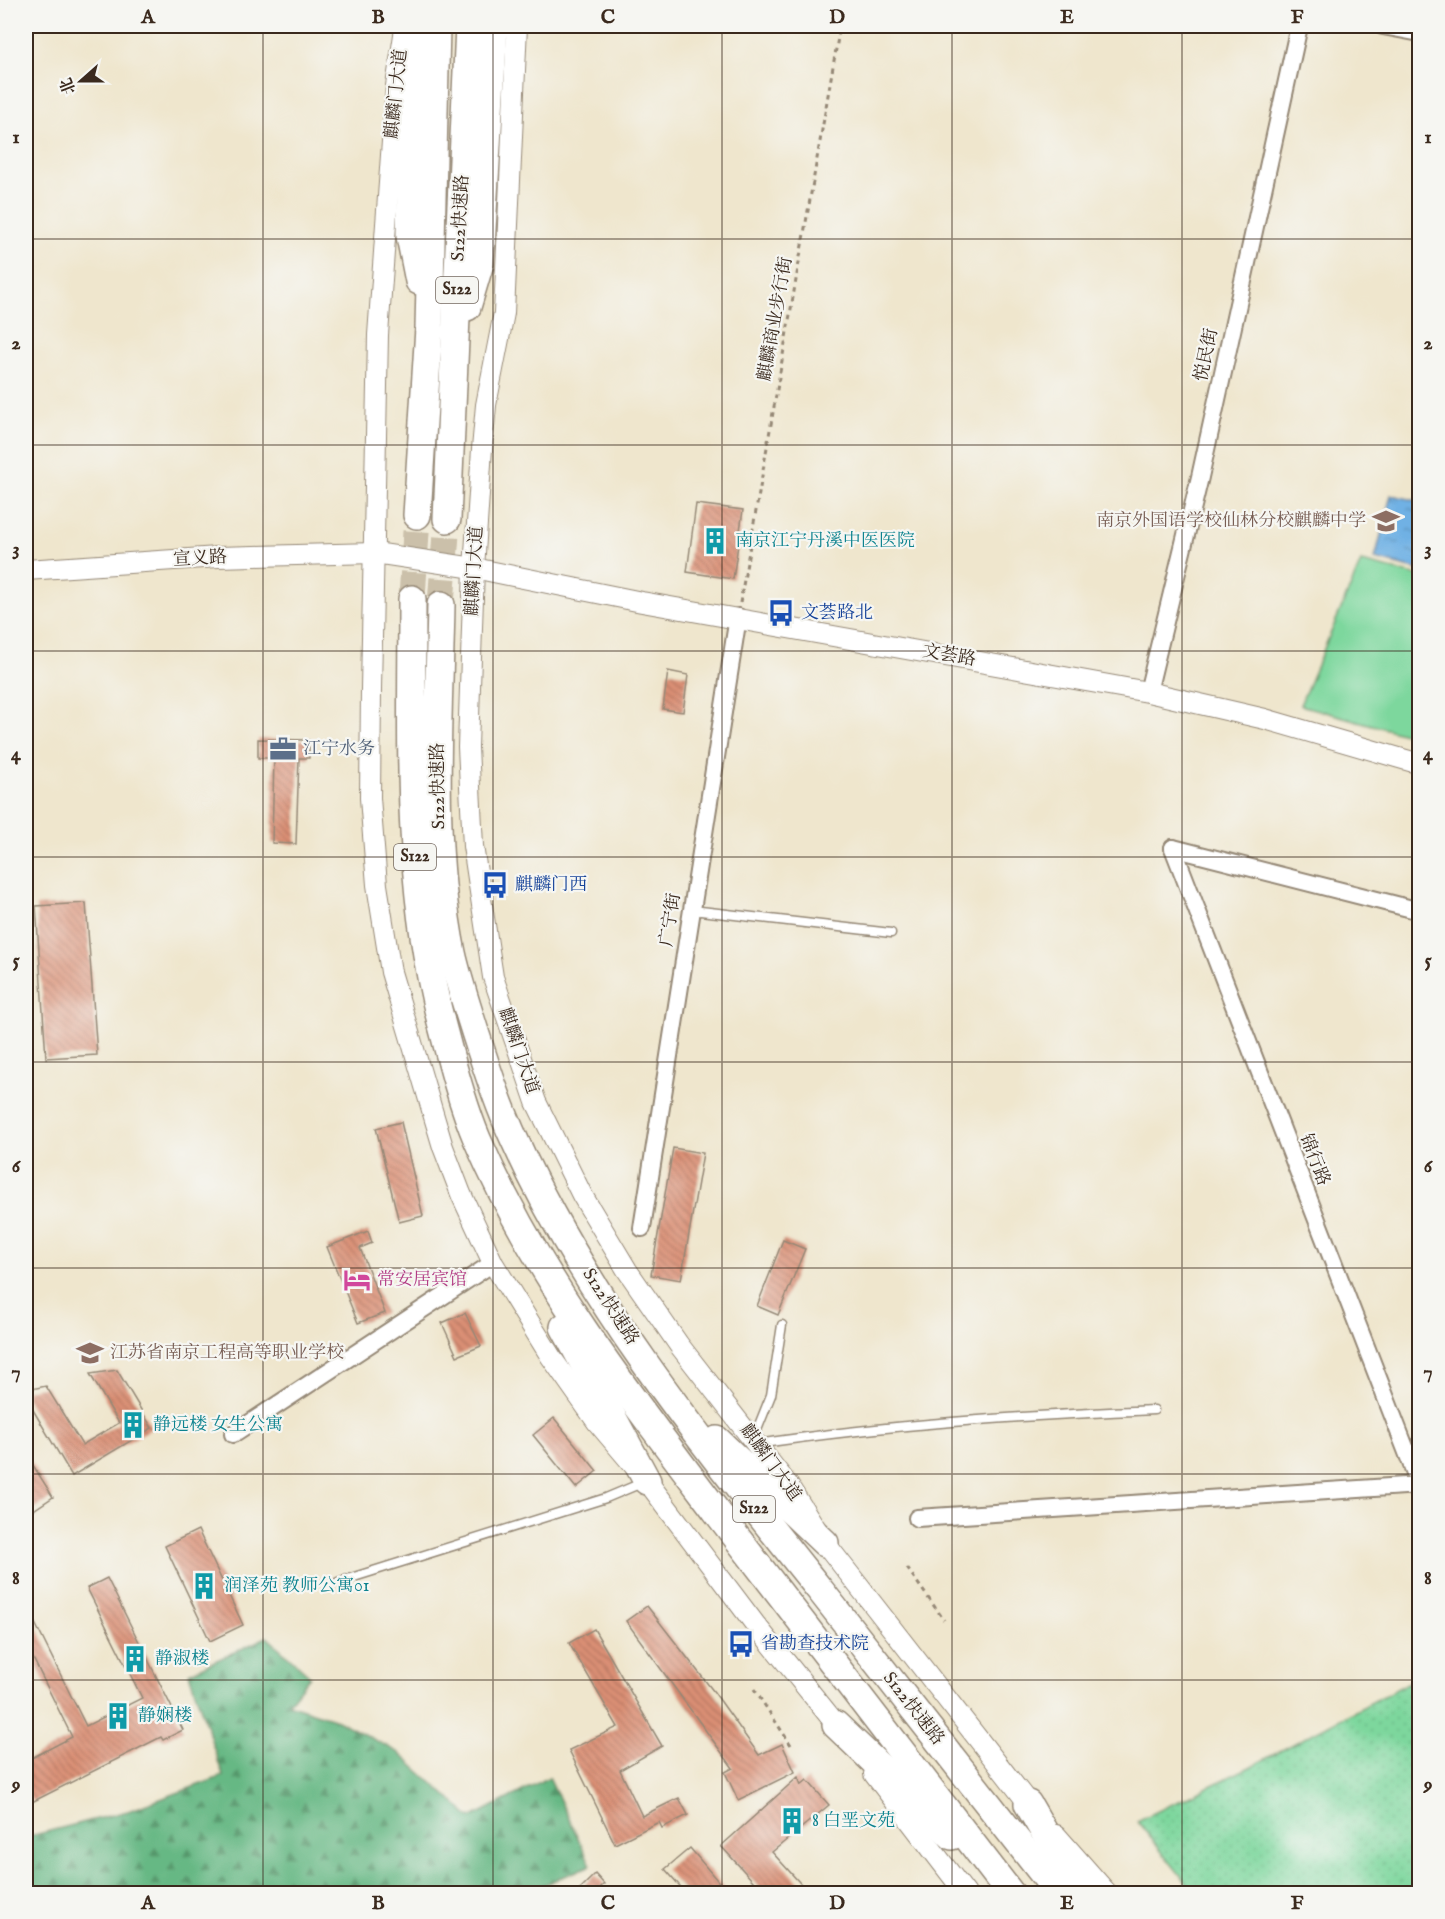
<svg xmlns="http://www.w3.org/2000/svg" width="1445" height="1919" font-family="'IM FELL English','Noto Serif SC',serif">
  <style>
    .grass { fill: url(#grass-dots); stroke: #5c805e; stroke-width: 1.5 }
    .forest { fill: url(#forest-firs); stroke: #507151; stroke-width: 1.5 }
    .pitch { fill: #7dd79d; stroke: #5c805e; stroke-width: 1.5 }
    .water { fill: url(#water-ripples); stroke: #556e81; stroke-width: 1.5 }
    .building { fill: url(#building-back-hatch) }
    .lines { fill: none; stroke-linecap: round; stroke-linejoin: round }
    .trunk-tunnel { stroke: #cbc0aa; stroke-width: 27; stroke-dasharray: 27 14; stroke-linecap: butt }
    .service-casing { stroke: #958876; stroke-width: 11 }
    .minor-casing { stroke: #958876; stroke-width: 20 }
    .tertiary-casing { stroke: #958876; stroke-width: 22 }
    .trunk-casing { stroke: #958876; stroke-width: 30 }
    .path { stroke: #958876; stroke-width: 3; stroke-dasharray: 4.5 4.5; stroke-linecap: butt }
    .service { stroke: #fff; stroke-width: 8 }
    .minor { stroke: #fff; stroke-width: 16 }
    .tertiary { stroke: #fff; stroke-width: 20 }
    .trunk { stroke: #fff; stroke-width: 27 }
    .grid { fill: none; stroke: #3b2a1e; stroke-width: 1.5; stroke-opacity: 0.55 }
    .labels { text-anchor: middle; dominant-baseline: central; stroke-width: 4.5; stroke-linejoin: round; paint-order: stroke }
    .shield { fill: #f6f6f2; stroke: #73675e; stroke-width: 1.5 }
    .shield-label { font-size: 16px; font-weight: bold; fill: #3b2a1e }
    .street-label { font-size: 18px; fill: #3b2a1e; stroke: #f6f6f2 }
    .education-label { font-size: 18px; fill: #785e54; stroke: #f6f6f2; text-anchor: end }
    .culture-label { font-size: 18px; fill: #0d838f; stroke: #f6f6f2; text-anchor: start }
    .transit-label { font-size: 18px; fill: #164399; stroke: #f6f6f2; text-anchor: start }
    .service-label { font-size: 18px; fill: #4e5e75; stroke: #f6f6f2; text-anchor: start }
    .hotel-label { font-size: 18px; fill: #b23c85; stroke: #f6f6f2; text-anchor: start }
    .neatline { fill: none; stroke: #3b2a1e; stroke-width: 2 }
    .grid-label { font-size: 20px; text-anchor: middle; font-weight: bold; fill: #3b2a1e }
  </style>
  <defs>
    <pattern id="grass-dots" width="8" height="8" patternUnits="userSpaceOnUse" patternTransform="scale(1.5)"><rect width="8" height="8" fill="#7dd79d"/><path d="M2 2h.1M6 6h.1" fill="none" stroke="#6db987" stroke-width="1.8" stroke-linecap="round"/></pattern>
    <pattern id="forest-firs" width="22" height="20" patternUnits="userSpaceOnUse" patternTransform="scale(1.5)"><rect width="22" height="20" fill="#66b884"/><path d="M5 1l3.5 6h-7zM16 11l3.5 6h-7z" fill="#55966b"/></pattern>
    <pattern id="water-ripples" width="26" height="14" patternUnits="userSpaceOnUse" patternTransform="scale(1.5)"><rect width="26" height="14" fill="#6fb1e4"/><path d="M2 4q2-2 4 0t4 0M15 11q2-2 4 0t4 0" fill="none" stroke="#5c90b8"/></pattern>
    <pattern id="building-back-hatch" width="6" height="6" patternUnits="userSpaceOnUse" patternTransform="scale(1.5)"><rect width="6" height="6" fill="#da8f75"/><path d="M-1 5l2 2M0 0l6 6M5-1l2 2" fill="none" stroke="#b2755f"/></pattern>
  </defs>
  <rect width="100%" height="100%" fill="#f6f6f2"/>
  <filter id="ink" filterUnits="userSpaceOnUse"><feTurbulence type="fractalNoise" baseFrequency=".0167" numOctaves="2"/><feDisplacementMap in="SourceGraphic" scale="12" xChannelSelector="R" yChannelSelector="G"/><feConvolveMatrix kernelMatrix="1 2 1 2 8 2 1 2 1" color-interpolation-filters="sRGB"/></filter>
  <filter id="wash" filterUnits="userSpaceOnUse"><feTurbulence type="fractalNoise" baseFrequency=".008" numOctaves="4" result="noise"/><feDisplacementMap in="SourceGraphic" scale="24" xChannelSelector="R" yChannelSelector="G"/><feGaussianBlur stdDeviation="1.35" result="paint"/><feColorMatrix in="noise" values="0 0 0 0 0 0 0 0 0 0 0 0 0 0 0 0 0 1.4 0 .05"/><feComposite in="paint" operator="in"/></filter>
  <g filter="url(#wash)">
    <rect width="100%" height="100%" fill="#efe6cd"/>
    <path class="grass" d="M1419,1677v216h-224l-58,-72 113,-54z"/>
    <path class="forest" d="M267,1637l43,39 -22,28 49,16 61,32 73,66 78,-41 42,88 -62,26 1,2h-504v-56l102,-26 95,-35 -34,-103z"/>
    <path class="pitch" d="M1361,562l58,14v162l-119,-33z"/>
    <path class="water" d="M1391,495l28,6v69l-44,-11z"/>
    <g id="blocks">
      <g class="building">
        <path d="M696,504l47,6 -10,69 -46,-7z"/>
        <path d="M668,671l20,4 -5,37 -20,-3z"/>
        <path d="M258,739l51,1v18h-10l-3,86 -24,-1 2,-85h-16z"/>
        <path d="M86,903l11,152 -51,3 -10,-152z"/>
        <path d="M401,1122l22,94 -24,6 -23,-94z"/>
        <path d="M673,1148l30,5 -22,127 -30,-5z"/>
        <path d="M368,1231l4,12 -12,5 25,65 -27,10 -31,-76z"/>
        <path d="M783,1240l22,9 -27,66 -21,-9z"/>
        <path d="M465,1313l16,33 -24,10 -15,-33z"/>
        <path d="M117,1370l35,58 -80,48 -46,-78v-8l20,-4 36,59 37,-22 -29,-49z"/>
        <path d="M554,1418l43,53 -21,17 -43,-53z"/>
        <path d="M26,1454l27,43 -27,18z"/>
        <path d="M198,1530l45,95 -33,16 -45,-95z"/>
        <path d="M107,1578l76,152 -20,10 -2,-3 -129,65 -6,-12v-29l46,-24 -46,-93v-39l60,121 56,-28 -55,-110z"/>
        <path d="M647,1606l67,86 45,63 23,-11 13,28 -57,28 -13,-28 8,-4 -107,-147z"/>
        <path d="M594,1629l68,117 -42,24 22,46 37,-18 9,17 -26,13 -3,-6 -44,22 -46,-94 49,-23 -49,-84z"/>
        <path d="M798,1777l3,8 6,-5 22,25 -57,47 37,41h-45l-43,-47z"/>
        <path d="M690,1848l38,45h-42l-21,-24z"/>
        <path d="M595,1874l9,10 -9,9h-19z"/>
      </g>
    </g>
  </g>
  <g filter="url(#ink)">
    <use href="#blocks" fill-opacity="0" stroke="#958876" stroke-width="1.5"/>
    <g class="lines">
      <g class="trunk-tunnel">
        <path d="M412,599l5,-84"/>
        <path d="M441,605l6,-86"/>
      </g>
      <defs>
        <g id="service">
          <path d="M692,910l199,23"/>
          <path d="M753,1440l18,-45 11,-70"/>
          <path d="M757,1444c133,-20 263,-28 397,-34"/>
          <path d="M338,1582l268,-84 38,-16"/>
        </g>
        <g id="minor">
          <path d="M1383,26l37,7"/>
          <path d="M1148,692l52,-215 99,-451"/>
          <path d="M1173,848l247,638"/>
          <path d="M1173,848l247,63"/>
          <path d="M642,1228l96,-611"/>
          <path d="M233,1434l260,-171"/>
          <path d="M917,1518l503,-33"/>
        </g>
        <g id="tertiary">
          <path d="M517,26l-13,287 -18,92 -4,44 -8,119 -6,179 5,99 20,131 43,125 46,93 45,75 52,75 109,140 37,58 211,270"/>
          <path d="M404,35l-8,51 -18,249 -7,354 -1,109 7,87 14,87 52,175 18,47 32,69 58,94 46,65 50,59 108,143 89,110"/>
          <path d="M26,570l192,-13 157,-4 99,15 168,34 506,90 117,27 155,45"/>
          <path d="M874,1774l92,120"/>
          <path d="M1056,1835l52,59"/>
        </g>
        <g id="trunk">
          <path d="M414,26l-4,210 9,45"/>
          <path d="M467,307l13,-44 14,-237"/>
          <path d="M417,515l12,-187 7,-302"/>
          <path d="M447,519l22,-493"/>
          <path d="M412,599c0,146 -7,293 32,434 9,35 19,73 33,106 59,137 151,255 240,373 97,128 197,254 294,382"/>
          <path d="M441,605c-2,116 -12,234 11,348 6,27 15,53 23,79 12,37 24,75 41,111 75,165 192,307 304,447 80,101 159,203 239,304"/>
          <path d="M564,1327l83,154"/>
          <path d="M717,1440l108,103"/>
          <path d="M836,1725l116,111"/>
          <path d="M1028,1804l52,90"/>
        </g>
      </defs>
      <use href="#service" class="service-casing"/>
      <use href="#minor" class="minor-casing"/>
      <use href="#tertiary" class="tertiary-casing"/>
      <use href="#trunk" class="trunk-casing"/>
      <g class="path">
        <path d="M740,603l100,-577"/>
        <path d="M907,1568l37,52"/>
        <path d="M754,1689l37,56"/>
      </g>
      <use href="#service" class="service"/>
      <use href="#minor" class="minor"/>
      <use href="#tertiary" class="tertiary"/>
      <use href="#trunk" class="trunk"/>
    </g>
  </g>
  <path class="grid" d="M263,26v1868M493,26v1868M722,26v1868M952,26v1868M1182,26v1868M26,239h1394M26,445h1394M26,651h1394M26,857h1394M26,1062h1394M26,1268h1394M26,1474h1394M26,1680h1394"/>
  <defs>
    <symbol id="school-bare" viewBox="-9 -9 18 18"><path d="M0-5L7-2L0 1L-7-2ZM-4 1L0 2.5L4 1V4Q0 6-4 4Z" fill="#8d6e63" stroke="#f6f6f2" stroke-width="2.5" paint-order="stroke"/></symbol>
    <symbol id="building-bare" viewBox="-9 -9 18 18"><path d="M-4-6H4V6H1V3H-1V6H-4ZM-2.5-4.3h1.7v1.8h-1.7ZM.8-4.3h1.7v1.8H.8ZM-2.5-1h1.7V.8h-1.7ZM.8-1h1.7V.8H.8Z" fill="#0f9aa8" stroke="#f6f6f2" stroke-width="2.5" paint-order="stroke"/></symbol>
    <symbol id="bus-bare" viewBox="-9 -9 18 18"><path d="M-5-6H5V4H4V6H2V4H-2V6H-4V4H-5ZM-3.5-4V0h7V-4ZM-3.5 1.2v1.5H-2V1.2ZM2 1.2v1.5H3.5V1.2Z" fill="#1a4fb4" stroke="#f6f6f2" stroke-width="2.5" paint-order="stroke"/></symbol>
    <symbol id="office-bare" viewBox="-9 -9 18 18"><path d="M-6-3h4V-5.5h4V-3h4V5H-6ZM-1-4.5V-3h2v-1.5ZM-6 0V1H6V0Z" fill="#5c6f8a" stroke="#f6f6f2" stroke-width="2.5" paint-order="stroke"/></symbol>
    <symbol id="hotel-bare" viewBox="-9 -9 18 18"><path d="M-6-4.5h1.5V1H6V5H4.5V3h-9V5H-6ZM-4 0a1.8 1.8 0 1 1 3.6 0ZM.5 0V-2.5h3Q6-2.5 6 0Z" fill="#d1479c" stroke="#f6f6f2" stroke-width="2.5" paint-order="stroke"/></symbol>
  </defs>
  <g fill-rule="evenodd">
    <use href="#school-bare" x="1367" y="502" width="38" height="38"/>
    <use href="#building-bare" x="696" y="522" width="38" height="38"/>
    <use href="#bus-bare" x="762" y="594" width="38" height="38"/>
    <use href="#office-bare" x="264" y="730" width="38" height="38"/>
    <use href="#bus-bare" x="476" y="866" width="38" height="38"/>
    <use href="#hotel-bare" x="338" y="1261" width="38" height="38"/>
    <use href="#school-bare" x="71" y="1334" width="38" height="38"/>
    <use href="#building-bare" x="114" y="1406" width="38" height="38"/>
    <use href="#building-bare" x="185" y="1567" width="38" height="38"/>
    <use href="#bus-bare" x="722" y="1625" width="38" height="38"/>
    <use href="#building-bare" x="116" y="1640" width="38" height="38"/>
    <use href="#building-bare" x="99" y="1697" width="38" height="38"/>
    <use href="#building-bare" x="773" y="1802" width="38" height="38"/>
  </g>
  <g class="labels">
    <g class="shield">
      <rect x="436" y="277" width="42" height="26" rx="4.5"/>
      <rect x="394" y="844" width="42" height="26" rx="4.5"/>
      <rect x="733" y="1496" width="42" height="26" rx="4.5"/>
    </g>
    <g class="shield-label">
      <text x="457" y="290">S122</text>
      <text x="415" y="857">S122</text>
      <text x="754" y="1509">S122</text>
    </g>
    <g class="street-label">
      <text transform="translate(397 94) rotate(-84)">麒麟门大道</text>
      <text transform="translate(461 218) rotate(-87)">S122快速路</text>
      <text transform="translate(776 319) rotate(-80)">麒麟商业步行街</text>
      <text transform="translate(1207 355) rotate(-78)">悦民街</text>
      <text transform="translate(200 559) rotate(-3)">宣义路</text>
      <text transform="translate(475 571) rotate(-87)">麒麟门大道</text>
      <text transform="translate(949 656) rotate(10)">文荟路</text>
      <text transform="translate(439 786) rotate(-91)">S122快速路</text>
      <text transform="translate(671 920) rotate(-81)">广宁街</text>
      <text transform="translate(518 1051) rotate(71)">麒麟门大道</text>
      <text transform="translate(1314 1160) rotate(69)">锦行路</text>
      <text transform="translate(610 1307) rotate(57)">S122快速路</text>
      <text transform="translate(770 1463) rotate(54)">麒麟门大道</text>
      <text transform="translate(913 1709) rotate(52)">S122快速路</text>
    </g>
    <g class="education-label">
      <text x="1366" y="521">南京外国语学校仙林分校麒麟中学</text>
      <text x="110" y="1353" text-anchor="start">江苏省南京工程高等职业学校</text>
    </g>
    <g class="culture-label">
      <text x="735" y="541">南京江宁丹溪中医医院</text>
      <text x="153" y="1425">静远楼 女生公寓</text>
      <text x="224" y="1586">润泽苑 教师公寓01</text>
      <text x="155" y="1659">静淑楼</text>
      <text x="138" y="1716">静娴楼</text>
      <text x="812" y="1821">8 白垩文苑</text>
    </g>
    <g class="transit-label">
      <text x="801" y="613">文荟路北</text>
      <text x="515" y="885">麒麟门西</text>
      <text x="761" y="1644">省勘查技术院</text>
    </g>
    <g class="service-label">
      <text x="303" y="749">江宁水务</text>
    </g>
    <g class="hotel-label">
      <text x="377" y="1280">常安居宾馆</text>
    </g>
  </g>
  <rect width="1445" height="1919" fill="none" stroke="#f6f6f2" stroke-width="66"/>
  <g transform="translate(81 81) rotate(249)" stroke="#f6f6f2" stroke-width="4.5" paint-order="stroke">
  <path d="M0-4.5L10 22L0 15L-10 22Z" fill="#3b2a1e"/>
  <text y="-9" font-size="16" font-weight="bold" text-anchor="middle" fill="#3b2a1e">北</text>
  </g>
  <rect x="33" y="33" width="1379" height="1853" class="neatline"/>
  <g class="grid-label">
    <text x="148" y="23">A</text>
    <text x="378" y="23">B</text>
    <text x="608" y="23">C</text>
    <text x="837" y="23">D</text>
    <text x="1067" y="23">E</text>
    <text x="1297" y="23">F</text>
    <text x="16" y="143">1</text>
    <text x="1428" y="143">1</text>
    <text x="16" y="349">2</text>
    <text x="1428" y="349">2</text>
    <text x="16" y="555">3</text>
    <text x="1428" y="555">3</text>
    <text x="16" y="760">4</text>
    <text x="1428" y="760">4</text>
    <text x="16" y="966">5</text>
    <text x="1428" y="966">5</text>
    <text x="16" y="1172">6</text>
    <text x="1428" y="1172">6</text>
    <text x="16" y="1378">7</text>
    <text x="1428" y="1378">7</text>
    <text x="16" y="1584">8</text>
    <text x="1428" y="1584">8</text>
    <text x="16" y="1790">9</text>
    <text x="1428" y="1790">9</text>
    <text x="148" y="1909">A</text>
    <text x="378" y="1909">B</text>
    <text x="608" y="1909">C</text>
    <text x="837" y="1909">D</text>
    <text x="1067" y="1909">E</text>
    <text x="1297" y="1909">F</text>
  </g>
</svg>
